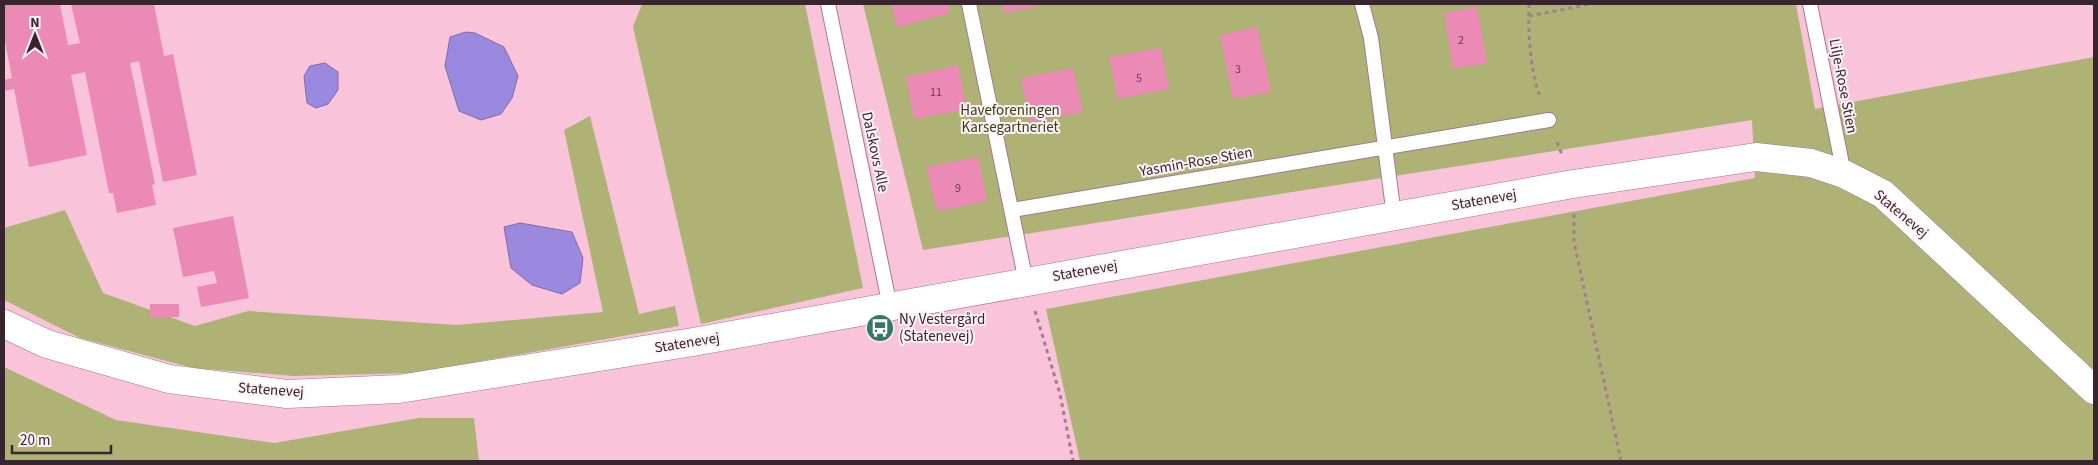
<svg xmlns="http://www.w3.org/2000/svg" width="2098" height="465" font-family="'Source Sans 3',sans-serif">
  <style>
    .green { fill: #aeb375 }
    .water { fill: #9b89e0; stroke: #7e6baa }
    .building { fill: #ea8ab5 }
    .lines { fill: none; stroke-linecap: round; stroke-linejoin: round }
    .lane-casing { stroke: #a8778c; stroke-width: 16 }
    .street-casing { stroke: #a8778c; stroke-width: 29 }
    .path { stroke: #a57e8e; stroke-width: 3; stroke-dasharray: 4 4; stroke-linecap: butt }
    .lane { stroke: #fff; stroke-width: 14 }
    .street { stroke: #fff; stroke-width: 28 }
    .labels { text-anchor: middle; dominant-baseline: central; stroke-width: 4; stroke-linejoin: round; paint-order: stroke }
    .number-label { font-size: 12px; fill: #653e4f }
    .street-label { font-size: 15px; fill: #39252d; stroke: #fef2f7 }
    .park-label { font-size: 15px; fill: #3b3d12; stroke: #fef2f7 }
    .poi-label { font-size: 15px; fill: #39252d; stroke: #fef2f7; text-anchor: start }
  </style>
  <rect width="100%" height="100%" fill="#f9c3d9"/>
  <g class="green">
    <path d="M642,4h163l58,284 -162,36 -68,-297z"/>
    <path d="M863,4h933l19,105 279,-52v404h-1014l-34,-152 709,-131 -3,-58 -829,130z"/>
    <path d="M590,116l49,198 36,-8 4,20 -264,47 -121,3 -101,-8 -113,-30 -76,-38v-72l61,-18 38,83 92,33 53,-15 208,14 147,-13 -39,-182z"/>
    <path d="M4,367l112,53 158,23 145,-25h55l5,43h-475z"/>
  </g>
  <g class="water">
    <path d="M466,32l9,1 29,14 14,29 -6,22 -11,16 -20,6 -22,-9 -14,-45 5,-29z"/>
    <path d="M325,63l13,9v18l-10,14 -12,4 -9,-5 -3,-27 6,-10z"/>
    <path d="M520,223l52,9 11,26 -3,25 -18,11 -30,-9 -21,-17 -7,-41z"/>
  </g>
  <g class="building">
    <path d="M4,4h56l8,41 12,-2 -9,-39h83l10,52 9,-2 24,121 -34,7 -24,-121 -9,2 25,121 -3,1 4,20 -39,8 -4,-20h-4l-24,-121 -14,3 16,80 -58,12 -15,-78 -10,2v-11l8,-2 -8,-42z"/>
    <path d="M891,4h56l3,9 -53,14z"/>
    <path d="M1003,4h42v1l-40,8z"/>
    <path d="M1477,7l10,56 -34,6 -9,-56z"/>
    <path d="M1257,27l14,65 -38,7 -13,-64z"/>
    <path d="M1161,48l8,41 -51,10 -9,-42z"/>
    <path d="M958,65l9,44 -53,10 -8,-42z"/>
    <path d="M1073,68l10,44 -53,10 -9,-44z"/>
    <path d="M978,157l9,44 -50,10 -11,-44z"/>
    <path d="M233,216l16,82 -48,9 -4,-20 20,-4 -3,-12 -31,6 -10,-49z"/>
    <rect x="150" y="304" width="29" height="13"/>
  </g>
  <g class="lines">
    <defs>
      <g id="lane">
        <path d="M828,4l62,303"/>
        <path d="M969,4l57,278"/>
        <path d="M1362,4l9,34 23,178"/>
        <path d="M1810,4l34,170"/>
        <path d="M1012,210l537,-90"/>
      </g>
      <path id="street" d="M4,324l43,20 122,35 118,15 112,-5 294,-47 880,-158 183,-27 55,6 33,11 39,20 211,196"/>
    </defs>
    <use href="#lane" class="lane-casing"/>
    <use href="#street" class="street-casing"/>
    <g class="path">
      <path d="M1529,4c-1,29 1,65 11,93"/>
      <path d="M1529,16l62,-12"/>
      <path d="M1557,142l5,13"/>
      <path d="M1574,214v28l47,219"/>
      <path d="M1035,311l25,83 13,67"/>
    </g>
    <use href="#lane" class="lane"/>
    <use href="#street" class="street"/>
  </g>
  <defs>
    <symbol id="bus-disc" viewBox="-11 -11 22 22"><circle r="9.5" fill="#377765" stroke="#fef2f7"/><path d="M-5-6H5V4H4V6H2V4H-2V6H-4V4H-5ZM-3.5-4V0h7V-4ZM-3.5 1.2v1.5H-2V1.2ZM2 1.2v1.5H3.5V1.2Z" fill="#fff"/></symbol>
  </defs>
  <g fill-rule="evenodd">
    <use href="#bus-disc" x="864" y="312" width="32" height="32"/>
  </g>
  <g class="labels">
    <g class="number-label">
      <text x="1461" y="40">2</text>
      <text x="1238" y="69">3</text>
      <text x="1139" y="78">5</text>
      <text x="936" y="92">11</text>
      <text x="958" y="188">9</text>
    </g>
    <g class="street-label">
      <text transform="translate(1843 86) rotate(79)">Lilje-Rose Stien</text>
      <text transform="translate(875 152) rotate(78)">Dalskovs Alle</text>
      <text transform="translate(1196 162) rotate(-10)">Yasmin-Rose Stien</text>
      <text transform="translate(1484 200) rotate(-10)">Statenevej</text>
      <text transform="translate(1901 214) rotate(40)">Statenevej</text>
      <text transform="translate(1085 271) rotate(-10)">Statenevej</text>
      <text transform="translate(687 343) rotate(-9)">Statenevej</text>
      <text transform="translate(271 390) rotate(4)">Statenevej</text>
    </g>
    <g class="park-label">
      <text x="1010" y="110">Haveforeningen<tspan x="1010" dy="17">Karsegartneriet</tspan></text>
    </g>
    <g class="poi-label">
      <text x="899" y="319">Ny Vestergård<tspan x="899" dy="17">(Statenevej)</tspan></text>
    </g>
  </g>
  <rect width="2098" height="465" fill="none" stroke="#39252d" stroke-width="10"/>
  <g transform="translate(35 35)" stroke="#fef2f7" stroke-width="4" paint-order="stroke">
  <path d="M0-4L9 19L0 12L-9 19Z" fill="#39252d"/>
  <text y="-8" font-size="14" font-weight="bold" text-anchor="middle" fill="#39252d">N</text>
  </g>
  <path d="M12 445v8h99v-8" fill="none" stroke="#39252d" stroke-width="2.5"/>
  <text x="20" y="445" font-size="15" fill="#39252d" stroke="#fef2f7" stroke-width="4" paint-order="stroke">20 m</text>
</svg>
